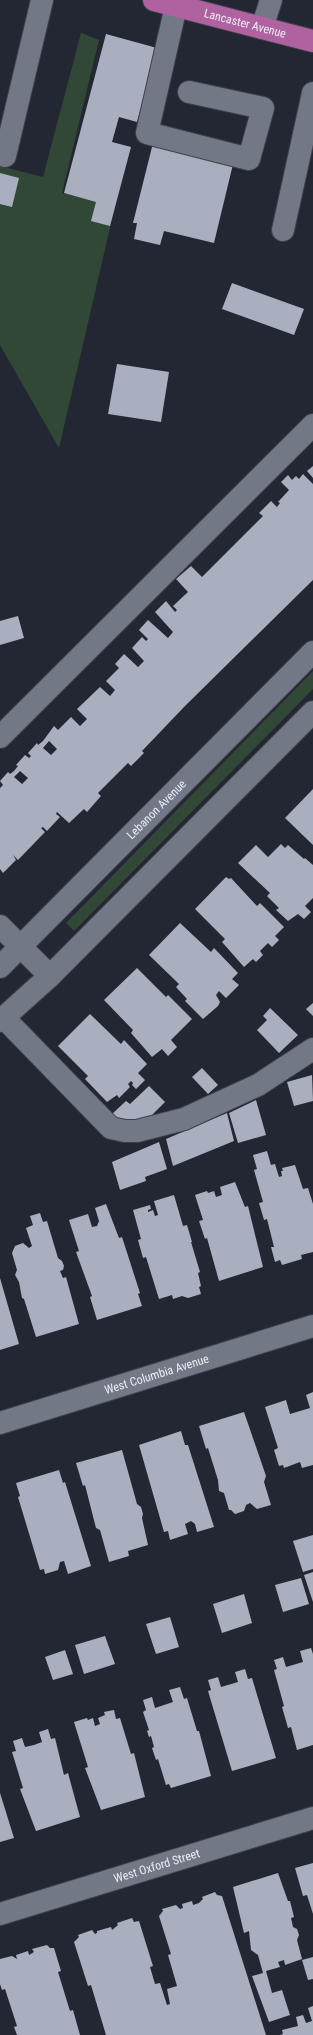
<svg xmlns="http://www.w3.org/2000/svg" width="313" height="2035" font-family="'Roboto Condensed',sans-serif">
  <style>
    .green { fill: #324836 }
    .building { fill: #aaafbf; fill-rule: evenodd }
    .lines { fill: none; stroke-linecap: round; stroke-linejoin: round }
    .minor-casing { stroke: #3e414b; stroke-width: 24 }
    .highway-casing { stroke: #3e414b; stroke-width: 24 }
    .minor { stroke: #737887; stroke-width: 22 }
    .highway { stroke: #b0619f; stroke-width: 22 }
    .labels { text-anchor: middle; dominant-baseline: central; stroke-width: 4; stroke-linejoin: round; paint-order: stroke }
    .street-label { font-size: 12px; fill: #eaedf5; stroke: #0e1016 }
  </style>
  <rect width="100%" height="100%" fill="#232733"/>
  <g class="green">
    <path d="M81,33l18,7 -37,153 53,13 -56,242 -59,-103v-179l43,11z"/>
    <path d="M313,671v18l-239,242 -8,-8z"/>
  </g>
  <g class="building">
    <path d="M106,34l51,14 -20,74 -18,-5 -7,25 19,5 -21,79 -19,-5 5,-19 -32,-9z"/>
    <path d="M154,139l80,21 -20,83 -50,-12 -4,14 -26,-6 3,-16h-4z"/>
    <path d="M0,173l19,5 -7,29 -12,-3z"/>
    <path d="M232,283l72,26 -10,26 -72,-26z"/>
    <path d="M117,364l52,8 -8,50 -53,-8z"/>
    <path d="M313,466v12l-6,-7z"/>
    <path d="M303,474l10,10v96l-128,126 -43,45 2,2 -13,13 -3,-3 -30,30 3,3 -14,16 -3,-3 -15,14 -12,-11 -1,2 4,3 -13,14 -4,-4 -2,1 4,4 -27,28 -5,-5 3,5 -13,13 -3,-4v-81l3,-3 -3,-4 8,-9 2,2 4,-3 4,-5 -2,-1 9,-10 4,3 2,-2 -3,-3 9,-10 1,2 5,-4 11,-15 4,4 13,-13 9,9 7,-7 -10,-10 23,-22 10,9 5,-6 -9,-9 13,-13 -4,-4 9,-10 14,13 6,-6 -12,-13 10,-11 4,4 2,-2 -9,-9 9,-10 20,18 5,-6 -18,-20 11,-11 9,11 2,-2 -4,-4 15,-14 -12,-13 15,-13 11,11 61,-61 -4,-3 12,-12 6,6 3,-4 -2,-1 11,-12 -8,-8 7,-7 4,5 4,-4 3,3zM49,741l8,8 -6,6 -8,-7zM20,771l8,7 -6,6 -8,-7z"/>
    <path d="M18,616l6,22 -24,7v-24z"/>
    <path d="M313,789v56l-28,-27z"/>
    <path d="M281,844l4,4 3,-3 16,14 1,-1 8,7v33l-8,8 6,6 -7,7 -6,-5 -10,7 -12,-11 3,-2 -12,-12 3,-3 -32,-30 18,-18 12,12z"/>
    <path d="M226,877l3,2 2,-1 26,28 3,-3 24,24 -9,9 4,4 -7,7 -4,-4 -8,8 3,4 -7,7 -3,-3 -9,8 -22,-25 3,-3 -30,-30z"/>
    <path d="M180,923l31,29 3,-4 24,25 -6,6 7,6 -13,13 -7,-7 -3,4 4,7 -2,4 -15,13 -18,-18 2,-2 -11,-12 3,-3 -30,-29z"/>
    <path d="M137,968l29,29 2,-2 24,24 -21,21 6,7 -9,9 -6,-7 -10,8 -21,-24 2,-3 -29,-30z"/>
    <path d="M313,1003v13l-7,-7z"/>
    <path d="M270,1008l28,27 -19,18 -22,-23 10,-10 -4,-4z"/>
    <path d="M90,1014l31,30 3,-4 23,24 -9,9 7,7 -9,9 -4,-4 1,-2 -2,-2 -3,3 2,3 -11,11 -2,-3 -10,7 -22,-23 3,-3 -30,-30z"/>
    <path d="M202,1068l16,17 -10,9 -16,-17z"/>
    <path d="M312,1075l1,26 -19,5 -7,-24z"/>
    <path d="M149,1086l16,16 -20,20 -18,7 -15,-15 14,-13 4,3z"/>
    <path d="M256,1100l10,35 -28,8 -9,-30z"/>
    <path d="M227,1113l7,28 -61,25 -7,-27z"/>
    <path d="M159,1142l8,27 -22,8 1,4 -26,9 -8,-28z"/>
    <path d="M267,1151l4,14 4,-1 4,13 3,-1 -1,-5h2l-1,-3 13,-3 8,24 5,-1 5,16v48l-12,3 1,4 -20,6 -2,-5 -5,2 -4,-15h3l-7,-28 -3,1 -5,-17 4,-1 -9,-32 3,-1 -4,-14z"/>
    <path d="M235,1182l10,25 3,-1 15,61 -44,14 -12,-43 -2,1 -6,-18 4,-1 -8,-25 12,-4 1,2 6,-2 2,6 6,-2 -2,-8z"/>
    <path d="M174,1195l9,31 4,-1 5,17h-1l9,30 -2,1 3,13 -2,1 2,7 -13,4 -6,-2 -9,3 -1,-4 -13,4 -13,-42 -3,1 -5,-18 3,-1 -8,-29 17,-5 1,4 -3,1v2l5,-2 2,6 3,-1 -4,-14z"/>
    <path d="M106,1204l13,34 3,-1 18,56 -2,1 4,12 -45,14 -7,-23 2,-1 -16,-44 3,-1 -10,-31 19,-6 4,13 5,-1 2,-5 -4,-13z"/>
    <path d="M40,1213l3,9 4,-1 11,37 4,3 2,5 -1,4 -3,1 3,7 3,-1 13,47 -43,13 -12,-38 -2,-1 -3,-16 -4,-7 2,-5 -5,-17 3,-7 8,-3 6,5 3,-2 -6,-18 7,-3 -3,-9z"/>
    <path d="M0,1278l19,66 -19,6z"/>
    <path d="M313,1392v73l-11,3 -2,-6 -16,6 -1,-3 -4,1 -5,-16 4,-2 -13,-41 21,-7 4,14 20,-6 -4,-13z"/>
    <path d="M244,1412l22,64 -2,6 7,23 -14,4 -7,-6 -4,2 -2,6 -9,3 -4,-4h-2l-5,-17 -5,-2 -1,-11 -10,-32 -2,1 -7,-23z"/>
    <path d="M181,1431l4,14h3l26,82 -17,5 -2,-8 -4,-3 -6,3 3,10 -18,6 -2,-9 -4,1 -25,-87z"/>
    <path d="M122,1450l15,54 4,3 2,7 -1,4 6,27 -20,6 1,5 -20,6 -9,-32 -4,-2 -11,-43 -2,1 -7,-23z"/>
    <path d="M59,1470l4,13 2,-1 26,84 -23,8 -4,-13 -4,1 -2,8 -13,4 -1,-5 -4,1 -22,-73 2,-1 -4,-13z"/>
    <path d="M313,1535v34l-10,3 -10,-31z"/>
    <path d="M313,1572v30l-9,-27z"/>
    <path d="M301,1578l8,26 -26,8 -8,-27z"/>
    <path d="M244,1594l8,29 -30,10 -9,-29z"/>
    <path d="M170,1617l9,30 -23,7 -10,-30z"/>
    <path d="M105,1636l10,28 -31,10 -9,-29z"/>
    <path d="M311,1648l2,6v91l-16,5 -6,-23 -3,1 -6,-21 2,-1 -10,-36 3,-1 -3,-9 9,-3 3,10 17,-5 -3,-11z"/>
    <path d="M65,1650l8,24 -20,6 -8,-23z"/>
    <path d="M245,1669l3,10 4,-1 24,80 -44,13 -24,-80 3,-1 -3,-10 10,-3 3,10 17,-5 -3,-10z"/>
    <path d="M180,1687l4,12 3,-1 10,33h2l12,45 -40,12 -2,-4 -3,1 -8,-26 -2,1 -4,-12 2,-1 -3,-11 -2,1 -2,-6 2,-1 -6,-18 3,-2 -3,-10 9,-3 3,11 18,-6 -4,-12z"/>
    <path d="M114,1710l2,9 4,-1 11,36 3,-1 11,44 -44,13 -16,-42 3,-1 -14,-45 13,-4 1,2 5,-2 2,8 5,-2 -2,-6 7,-3 -1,-3z"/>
    <path d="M48,1729l3,10 4,-1 9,37 4,-2 12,44 -44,14 -16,-42 3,-1 -11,-36 4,-1 -3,-10 9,-3 3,9 9,-2 8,-3 -3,-10z"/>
    <path d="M0,1793l14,45 -14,4z"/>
    <path d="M313,1863v51l-6,-19 -4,1 -8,-28z"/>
    <path d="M278,1873l10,28h2l4,16 -3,1 2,9 4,2 2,6 -2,5 5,19 -17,6 -1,-5 -6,2 2,5 -14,4 6,22 10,-3 8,25 -21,7 -17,-46 11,-3 -5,-18 -7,-5 -2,-19 -5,2 -11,-46z"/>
    <path d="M215,1892l2,3 5,1 44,139h-160l-15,-50 -3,1 -14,-44 5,-5 -1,-2 14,-5 3,4 2,-1v-2l14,-4 1,3 6,-5 -1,-2 15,-5 2,4 5,-1 14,45 -3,1 5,17 5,-1 7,22 3,-1 -3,-15 10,-3 -9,-31 3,-1 -12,-38 4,-5 -1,-2 14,-4 4,4 3,-1 -1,-4 10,-3 1,4 6,-2 4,-4 -1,-2z"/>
    <path d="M47,1945l3,3h4l7,23 -3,1 12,39 3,-1 7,25h-63l-3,-8 3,-1 -12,-37 -3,1 -2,-6v-25l12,-3 5,3 -1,-4 12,-4 1,4 5,-3 -2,-3z"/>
    <path d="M313,1957v22l-5,1 -6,-20z"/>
    <path d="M313,2006v29h-33l3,-1 -1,-4 16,-4 -2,-9 7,-2 3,8 6,-2 -4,-13z"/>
  </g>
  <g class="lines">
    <defs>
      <g id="minor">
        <path d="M176,6l-29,127 102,26 14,-51 -74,-16"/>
        <path d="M262,28l9,-28"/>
        <path d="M5,156l37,-156"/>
        <path d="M283,230l30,-137"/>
        <path d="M0,737l313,-312"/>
        <path d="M0,926l50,50"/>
        <path id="s1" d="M0,967l313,-315"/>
        <path d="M4,1018l107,110 14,3h12l47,-12 74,-34 55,-36"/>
        <path d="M0,1021l50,-45 263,-264"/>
        <path id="s2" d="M0,1423l313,-97"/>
        <path id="s3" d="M0,1914l313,-96"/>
      </g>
      <g id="highway">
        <path id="s4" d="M154,0l159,41"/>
      </g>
    </defs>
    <use href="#minor" class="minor-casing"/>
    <use href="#highway" class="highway-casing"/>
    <use href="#minor" class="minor"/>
    <use href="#highway" class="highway"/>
  </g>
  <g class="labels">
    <g class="street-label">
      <text stroke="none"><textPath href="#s4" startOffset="94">Lancaster Avenue</textPath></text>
      <text stroke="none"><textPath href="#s1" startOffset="222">Lebanon Avenue</textPath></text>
      <text stroke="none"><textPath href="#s2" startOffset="164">West Columbia Avenue</textPath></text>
      <text stroke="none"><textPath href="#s3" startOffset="164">West Oxford Street</textPath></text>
    </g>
  </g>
</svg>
